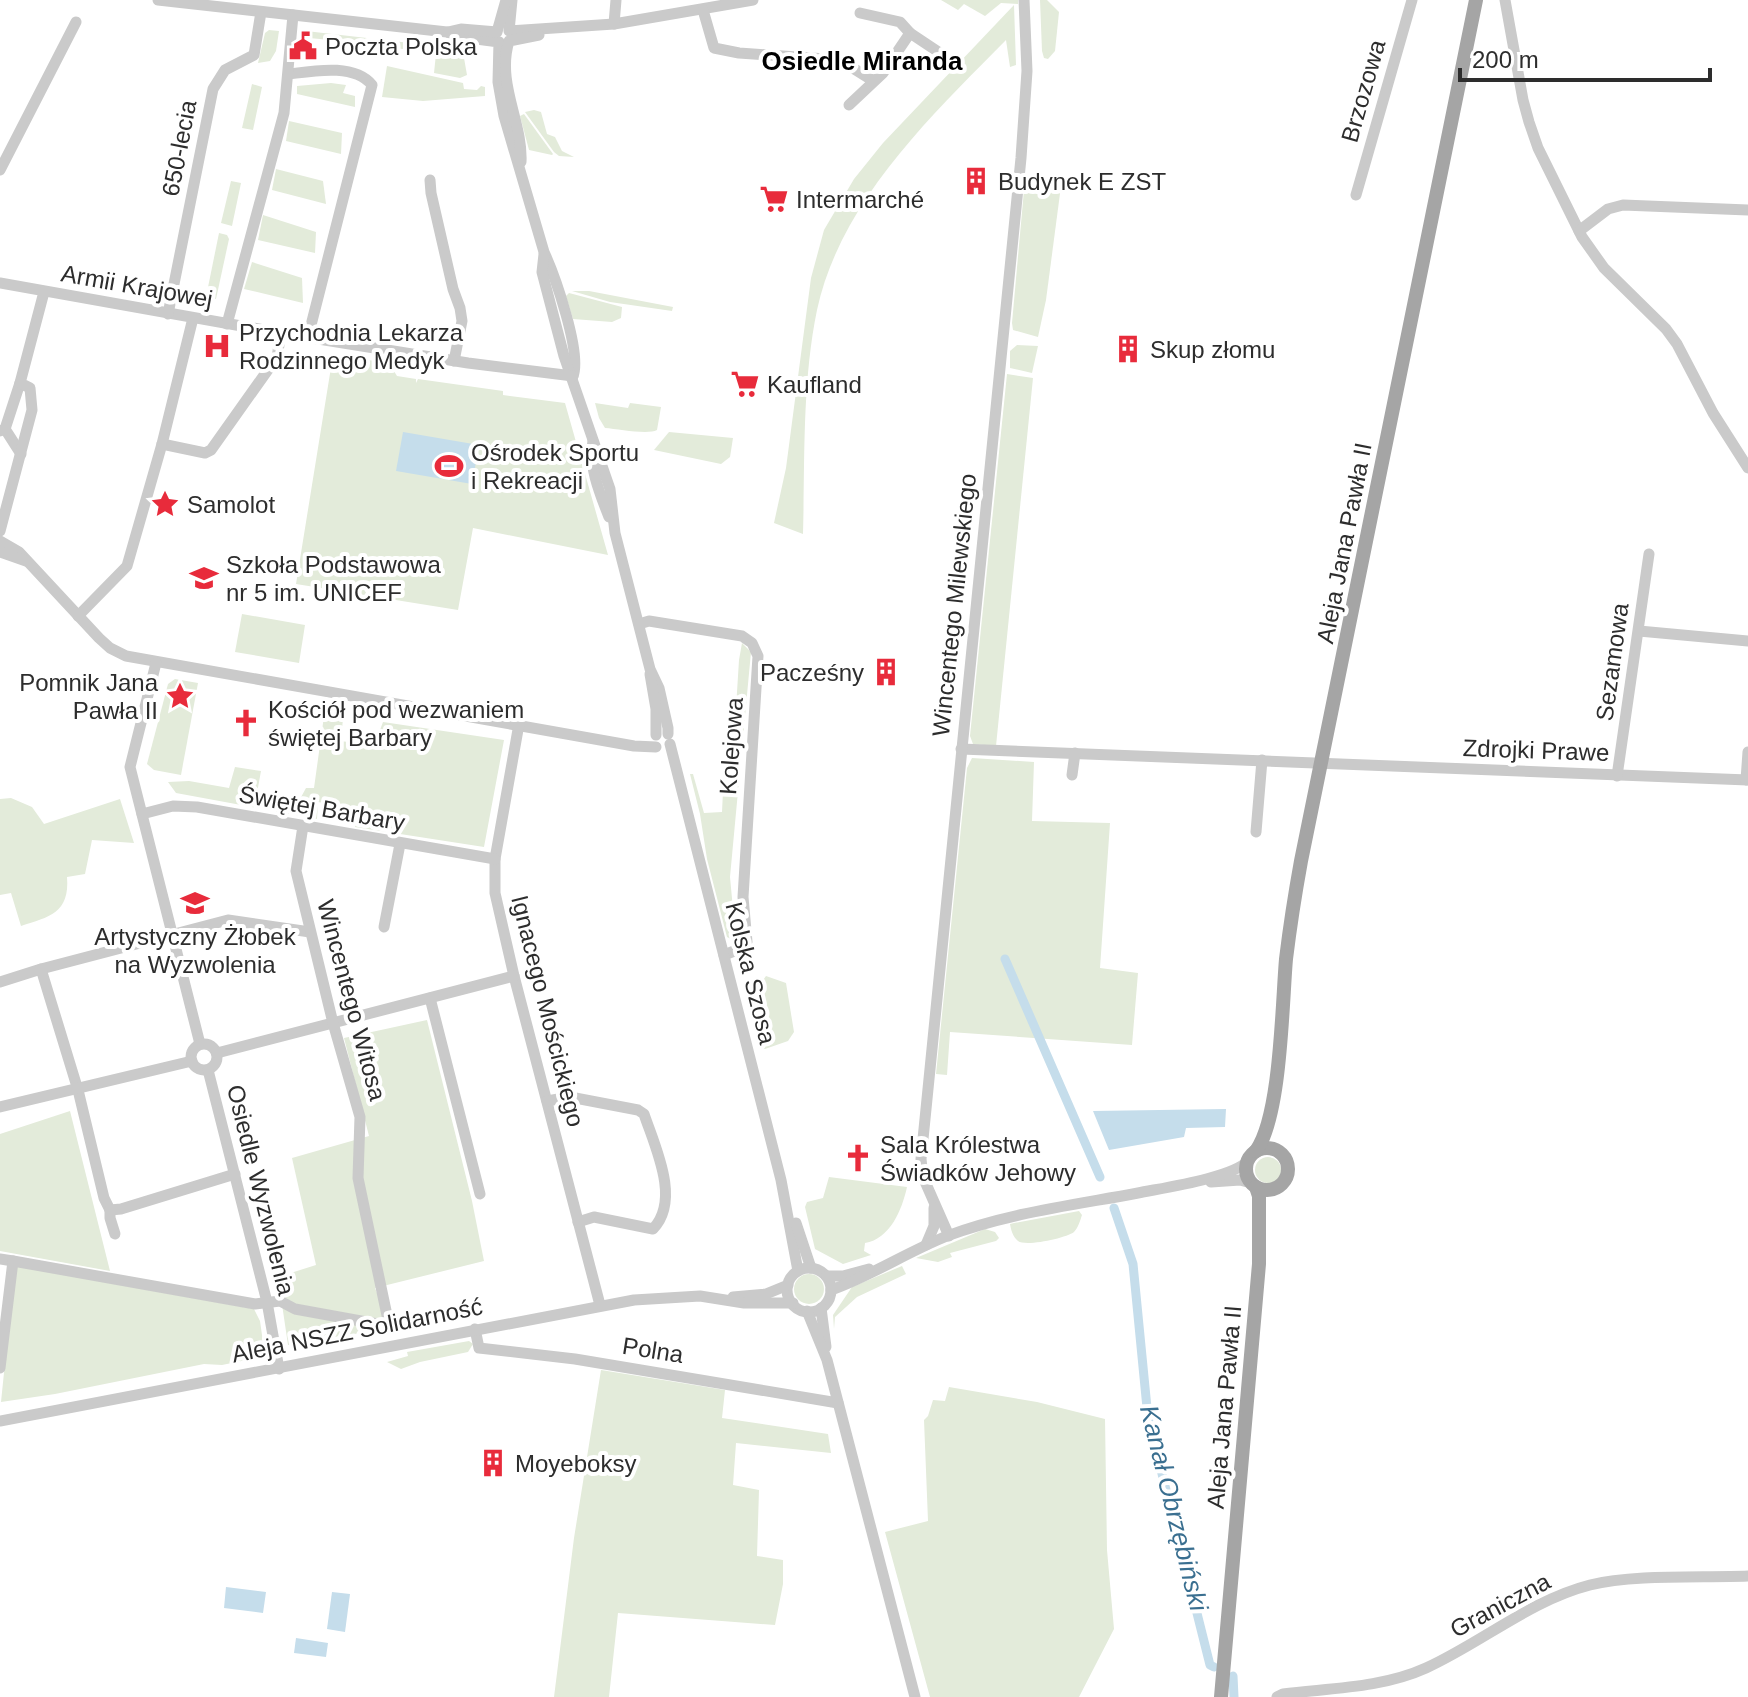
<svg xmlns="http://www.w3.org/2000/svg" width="1748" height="1697" font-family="Helvetica,sans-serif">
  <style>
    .green { fill: #e3ebda }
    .water { fill: #c5ddeb }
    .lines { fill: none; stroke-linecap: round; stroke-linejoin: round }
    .canal { stroke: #c5ddeb; stroke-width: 9 }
    .minor { stroke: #cacaca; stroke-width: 11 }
    .major { stroke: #a5a5a5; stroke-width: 14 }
    .labels { text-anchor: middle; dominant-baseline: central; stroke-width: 8; stroke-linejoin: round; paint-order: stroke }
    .poi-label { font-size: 24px; fill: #2d2d2d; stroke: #fff; text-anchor: start }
    .street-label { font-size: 24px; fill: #2d2d2d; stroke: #fff }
    .neighbourhood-label { font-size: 26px; font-weight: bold; fill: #000; stroke: #fff }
    .water-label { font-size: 26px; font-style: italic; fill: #3a6f90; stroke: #fff }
  </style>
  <rect width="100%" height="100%" fill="#fff"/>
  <g class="green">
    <path d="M941,0h77v4l-17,-1 -16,13 -21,-12 -6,6z"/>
    <path d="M1040,0h7l12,12 -4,39 -7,8 -4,-1 -2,-7z"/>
    <path d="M1014,5l2,60 -6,2 -4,-27c-74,75 -166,162 -189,270 -15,73 -12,150 -14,224l-29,-11 12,-55 25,-190 13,-48 30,-51 29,-36z"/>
    <path d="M269,30l10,1 -3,20 -6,10 -12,2 7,-30z"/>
    <path d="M306,31l139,16 19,11 3,17 -7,3 -26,-5 2,-19 -40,-6 -1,-2 -86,-8z"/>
    <path d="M387,66l76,17 1,6 13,1 4,-4 4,1v9l-62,5 -41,-4z"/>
    <path d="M331,83l15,2 -3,8 12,3v11l-58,-13v-8z"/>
    <path d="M252,84l10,3 -9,43 -11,-2z"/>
    <path d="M534,110l7,2 6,22 8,3 7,14 12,6 -15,-1 -5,-4 -29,-40z"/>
    <path d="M524,114l29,40 -1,1 -23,-5 -9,-34z"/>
    <path d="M289,121l53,12 -1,21 -55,-13z"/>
    <path d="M276,169l47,12 3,23 -54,-14z"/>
    <path d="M1031,176l9,1 21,9 -15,114 -8,37 -25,-7 -1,-7 13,-144z"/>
    <path d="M231,181l10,2 -9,43 -11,-3z"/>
    <path d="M263,215l53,17 -1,21 -57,-13z"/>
    <path d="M219,233l8,2 2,4 -13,60 -10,-2z"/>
    <path d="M252,262l50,16 1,25 -59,-14z"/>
    <path d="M572,291h17l84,16 -1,4 -62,-9z"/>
    <path d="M569,293l53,14 -1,11 -9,4 -39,-3 -7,-23z"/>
    <path d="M1017,345l21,1 -6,27 -22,-5v-17z"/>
    <path d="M333,355l56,8 8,13 19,3v4l2,-4 85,12v4l62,8 43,152 -135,-27 -15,82 -162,-26z"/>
    <path d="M1007,374l26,4 -37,368 -23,-2 -3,-8z"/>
    <path d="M595,403l33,5 2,-5 31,4 -4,23c-9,5 -39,-1 -52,-2l-6,-10z"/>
    <path d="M669,432l64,6 -3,19 -9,7 -67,-14z"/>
    <path d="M242,614l63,11 -6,38 -64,-11z"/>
    <path d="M742,643l9,9 -21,225 4,43 4,13 -5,7 -6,-3 -20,-78 -7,-45 -10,-40h3l11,39 18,-1 1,-21 8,-3 8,-128z"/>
    <path d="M175,679l23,4 -17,92 -27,-5 -7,-6 21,-80z"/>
    <path d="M324,716l19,2 -2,23 33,5 9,-24 121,18 -20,107 -129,-20 2,-17 -39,-8 -1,17 -141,-26 -8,-11 21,-1 40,7 6,-21 26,4 -4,22 43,6 6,-11h8z"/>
    <path d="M972,758l62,4 -2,59 78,2 -10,145 38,5 -6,72 -182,-13 -3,43 -11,-1 31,-306z"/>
    <path d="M11,798l21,9 12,17 76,-25 14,44 -42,-3 -7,34 -18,3c3,36 -18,40 -46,49l-10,-33 -11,2v-96z"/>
    <path d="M766,976l20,7 8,49 -6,9 -23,8 -6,-2 -12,-45z"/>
    <path d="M427,1020l45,181 12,60 -109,27 16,40 -103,17 -10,-68 38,-12 -24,-107 77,-22 -25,-98z"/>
    <path d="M70,1111l40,160 -110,-20v-117z"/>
    <circle cx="1268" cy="1170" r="13"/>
    <path d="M829,1177l78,10c-5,23 -17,52 -42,56l-1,8 7,4 -28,9 -28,-15 -10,-42 2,-5 16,-4z"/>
    <path d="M1079,1211l3,4c-2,6 -4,13 -8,17 -8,6 -48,15 -56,9 -5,-4 -7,-11 -8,-17l4,-1z"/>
    <path d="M985,1229l10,3 4,6 -3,3 -46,12 2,4 -14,5 -22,-4z"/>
    <path d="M15,1266l239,43 6,12 5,35 -43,9 -18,-1 -149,30 -54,8z"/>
    <path d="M902,1266l4,8 -49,23 -22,20 -1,12 -1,-14 19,-28z"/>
    <circle cx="809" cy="1289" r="15"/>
    <path d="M469,1341l4,3 -5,8 -48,10 -19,7 -14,-7 21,-6 -1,-4z"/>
    <path d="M601,1370l124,20 -3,28 106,16 3,19 -95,-10 -3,42 26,5 -2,66 26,4v24l-8,41 -157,-12 -9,84h-55l20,-159z"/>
    <path d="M949,1387l88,15 68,17 2,131 7,79 -35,68h-149l-45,-165 43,-11 -4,-101 4,-4 5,-16 12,1z"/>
  </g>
  <g class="water">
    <path d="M403,432l76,13 -7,39 -76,-13z"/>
    <path d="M1226,1109l-1,18 -39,1 -2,9 -75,13 -16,-39z"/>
    <path d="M226,1587l40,5 -3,21 -39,-5z"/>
    <path d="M332,1592l18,2 -5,38 -18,-3z"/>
    <path d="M296,1638l32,5 -2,14 -32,-4z"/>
  </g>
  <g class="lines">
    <g class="canal">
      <path d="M1005,959l95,218"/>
      <path d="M1114,1208l19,56 15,154 62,247 4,2"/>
      <path d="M1233,1676l1,21"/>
    </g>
    <g class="minor">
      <path d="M158,0l289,32 14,5 38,5 -1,40 6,34 40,136c11,24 38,101 29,124"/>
      <path d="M512,0l-3,31 105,-7 139,-24"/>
      <path d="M1505,0l18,100 6,22 9,26 44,89 22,31 62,61 11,15 36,69 35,55"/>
      <path d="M703,10l11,38 25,5 101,7 32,20"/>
      <path d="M860,13l40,9 10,11"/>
      <path d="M614,24l2,-24"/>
      <path d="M448,32l13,-3 36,3 9,-32"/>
      <path d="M289,74c24,-3 65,-11 83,11l-64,252"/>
      <path d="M849,105l34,-32 27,-40 45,30"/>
      <path d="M521,162c2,-40 -25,-79 -12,-121l30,-6"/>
      <path d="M0,170l76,-148"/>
      <path d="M430,180l1,13 22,96 7,19 2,13 -8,40"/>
      <path d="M1356,195l56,-195"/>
      <path d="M1579,231l29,-22 15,-4 125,5"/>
      <path d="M544,254l-2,18 22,84 46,133 5,44 35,136 9,19 9,40v6"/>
      <path d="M0,283l281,50 187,30 105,13"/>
      <path d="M168,314l45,-225 12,-19 29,-15 7,-43"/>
      <path d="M227,324l57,-211 9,-98"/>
      <path d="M5,429l16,25"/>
      <path d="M0,431l5,-2 15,-46"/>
      <path d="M593,441c-5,25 7,53 16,76"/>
      <path d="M162,444l43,9 6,-3 66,-93 4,-24"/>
      <path d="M0,531l32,-121 -2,-22 -10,-5 24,-91"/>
      <path d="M0,541l19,11 80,86 11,10 16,8 508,90 22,1"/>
      <path d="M0,552l26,9"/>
      <path d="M78,616l49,-50 35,-122 31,-126"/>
      <path d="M639,624l10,-3 93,15 10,7 6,13 -15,241 4,45 -5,6 -18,7"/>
      <path d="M1639,631l109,10"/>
      <path d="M156,663l-26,104 70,277"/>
      <path d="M650,674l6,35v26"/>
      <path d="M519,724l-24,135v34l19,83 86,329"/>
      <path d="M670,744l111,436 17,91"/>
      <path d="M961,749l787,31"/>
      <path d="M1072,775l3,-22"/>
      <path d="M1617,776l32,-222"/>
      <path d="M1746,780l2,-28"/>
      <path d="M142,814l31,-8 24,1 298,52"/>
      <path d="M1256,832l6,-72"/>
      <path d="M384,927l16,-83"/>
      <path d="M41,969l187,-49 82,12"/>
      <path d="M0,982l41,-13 37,121 26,108 6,12 11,-1 114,-35"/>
      <path d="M430,998l50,196"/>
      <circle cx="204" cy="1057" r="13"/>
      <path d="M217,1053l297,-77"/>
      <path d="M208,1070l59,232 12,67"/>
      <path d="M547,1101l23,-4 68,13 6,4c11,33 37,86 9,115l-59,-12 -16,5"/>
      <path d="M0,1107l192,-46"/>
      <path d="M1211,1182l29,-2 11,3"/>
      <path d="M110,1210v8l5,16"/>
      <path d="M796,1223l15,45"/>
      <path d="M949,1236l-26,-59 -2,-18 100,-1001 6,-87 -3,-71"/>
      <path d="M926,1245l8,-19v-18"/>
      <path d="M0,1259l13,2"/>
      <circle cx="809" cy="1290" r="22"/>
      <path d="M827,1276h16l26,-7"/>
      <path d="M831,1290c40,-14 76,-38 116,-54 61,-23 127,-31 191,-43 24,-5 94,-15 110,-32"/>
      <path d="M733,1297l33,-3 22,-9"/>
      <path d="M821,1308l5,39"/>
      <path d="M807,1311l20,49 88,337"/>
      <path d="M475,1329l4,19 96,11 263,44"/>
      <path d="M0,1368l13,-107 242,43 25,-3 15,8 88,16 5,-5 -30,-142 2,-61 -27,-94 -37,-152 7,-45"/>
      <path d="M0,1421l634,-121 66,-4 44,7h49"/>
      <path d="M1277,1697l6,-3c48,-6 99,-6 143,-26 55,-25 105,-68 164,-83 44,-11 111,-7 158,-9"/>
    </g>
    <g class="major">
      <circle cx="1267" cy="1169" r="21"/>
      <path d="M1256,1151c25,-35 26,-146 30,-192 4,-33 9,-65 15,-98l175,-861"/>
      <path d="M1221,1697l38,-433v-68l-3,-9"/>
    </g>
  </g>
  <defs>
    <symbol id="civic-bare" viewBox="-9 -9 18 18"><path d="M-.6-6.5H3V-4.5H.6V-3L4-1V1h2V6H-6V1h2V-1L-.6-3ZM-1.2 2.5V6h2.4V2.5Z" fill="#e82b3b" stroke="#fff" stroke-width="2.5" paint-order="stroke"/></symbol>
    <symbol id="building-bare" viewBox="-9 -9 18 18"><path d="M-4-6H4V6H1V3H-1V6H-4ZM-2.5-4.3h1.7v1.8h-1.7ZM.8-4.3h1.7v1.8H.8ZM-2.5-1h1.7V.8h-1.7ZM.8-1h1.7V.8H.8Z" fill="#e82b3b" stroke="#fff" stroke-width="2.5" paint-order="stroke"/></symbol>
    <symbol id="supermarket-bare" viewBox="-9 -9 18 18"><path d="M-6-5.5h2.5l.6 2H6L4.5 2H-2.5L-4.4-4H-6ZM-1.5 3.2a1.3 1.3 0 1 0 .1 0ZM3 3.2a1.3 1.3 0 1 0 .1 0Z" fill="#e82b3b" stroke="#fff" stroke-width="2.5" paint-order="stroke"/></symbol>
    <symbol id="hospital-bare" viewBox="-9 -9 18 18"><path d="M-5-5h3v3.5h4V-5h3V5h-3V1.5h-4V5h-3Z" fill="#e82b3b" stroke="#fff" stroke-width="2.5" paint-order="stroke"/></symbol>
    <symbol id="stadium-bare" viewBox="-9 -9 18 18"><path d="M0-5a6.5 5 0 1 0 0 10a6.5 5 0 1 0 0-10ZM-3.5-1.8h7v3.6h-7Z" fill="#e82b3b" stroke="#fff" stroke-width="2.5" paint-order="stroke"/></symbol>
    <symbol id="sight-bare" viewBox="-9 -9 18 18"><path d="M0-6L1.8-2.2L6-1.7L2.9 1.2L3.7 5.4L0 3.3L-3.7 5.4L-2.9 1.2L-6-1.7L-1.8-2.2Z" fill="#e82b3b" stroke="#fff" stroke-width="2.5" paint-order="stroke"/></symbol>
    <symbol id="school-bare" viewBox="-9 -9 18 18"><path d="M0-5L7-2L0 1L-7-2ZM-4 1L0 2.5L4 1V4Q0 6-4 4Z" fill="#e82b3b" stroke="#fff" stroke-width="2.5" paint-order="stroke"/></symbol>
    <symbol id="church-bare" viewBox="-9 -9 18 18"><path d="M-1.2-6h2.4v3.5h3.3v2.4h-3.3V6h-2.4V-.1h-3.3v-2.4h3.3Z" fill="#e82b3b" stroke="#fff" stroke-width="2.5" paint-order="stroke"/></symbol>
  </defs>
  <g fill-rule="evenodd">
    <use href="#civic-bare" x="283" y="26" width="40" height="40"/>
    <use href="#building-bare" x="956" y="161" width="40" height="40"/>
    <use href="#supermarket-bare" x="754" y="179" width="40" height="40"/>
    <use href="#hospital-bare" x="197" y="326" width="40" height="40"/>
    <use href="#building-bare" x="1108" y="329" width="40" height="40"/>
    <use href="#supermarket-bare" x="725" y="364" width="40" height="40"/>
    <use href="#stadium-bare" x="429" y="446" width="40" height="40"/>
    <use href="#sight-bare" x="145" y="484" width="40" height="40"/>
    <use href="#school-bare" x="184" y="558" width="40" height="40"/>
    <use href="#building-bare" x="866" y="652" width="40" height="40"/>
    <use href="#sight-bare" x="160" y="676" width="40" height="40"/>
    <use href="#church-bare" x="226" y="703" width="40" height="40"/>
    <use href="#school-bare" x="175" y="883" width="40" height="40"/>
    <use href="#church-bare" x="838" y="1138" width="40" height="40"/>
    <use href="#building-bare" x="473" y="1443" width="40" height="40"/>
  </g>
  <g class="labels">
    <g class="poi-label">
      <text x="325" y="46">Poczta Polska</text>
      <text x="998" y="181">Budynek E ZST</text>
      <text x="796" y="199">Intermarché</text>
      <text x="239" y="332">Przychodnia Lekarza<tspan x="239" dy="28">Rodzinnego Medyk</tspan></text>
      <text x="1150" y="349">Skup złomu</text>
      <text x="767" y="384">Kaufland</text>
      <text x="471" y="452">Ośrodek Sportu<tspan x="471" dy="28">i Rekreacji</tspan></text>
      <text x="187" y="504">Samolot</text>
      <text x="226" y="564">Szkoła Podstawowa<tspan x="226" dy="28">nr 5 im. UNICEF</tspan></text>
      <text x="864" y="672" text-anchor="end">Pacześny</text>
      <text x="158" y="682" text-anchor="end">Pomnik Jana<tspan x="158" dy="28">Pawła II</tspan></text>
      <text x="268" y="709">Kościół pod wezwaniem<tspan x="268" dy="28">świętej Barbary</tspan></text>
      <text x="195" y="936" text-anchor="middle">Artystyczny Żłobek<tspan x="195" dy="28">na Wyzwolenia</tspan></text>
      <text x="880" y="1144">Sala Królestwa<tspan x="880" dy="28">Świadków Jehowy</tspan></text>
      <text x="515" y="1463">Moyeboksy</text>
    </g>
    <g class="street-label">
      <text transform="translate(1363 91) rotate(-74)">Brzozowa</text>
      <text transform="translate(179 148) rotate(-79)">650-lecia</text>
      <text transform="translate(137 286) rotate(10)">Armii Krajowej</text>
      <text transform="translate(1344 543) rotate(-79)">Aleja Jana Pawła II</text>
      <text transform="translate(954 605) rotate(-84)">Wincentego Milewskiego</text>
      <text transform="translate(1612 662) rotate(-82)">Sezamowa</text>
      <text transform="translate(731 746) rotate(-86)">Kolejowa</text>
      <text transform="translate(1536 750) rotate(2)">Zdrojki Prawe</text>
      <text transform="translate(322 808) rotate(10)">Świętej Barbary</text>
      <text transform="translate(751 973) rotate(76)">Kolska Szosa</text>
      <text transform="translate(352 1000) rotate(75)">Wincentego Witosa</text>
      <text transform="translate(548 1011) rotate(76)">Ignacego Mościckiego</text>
      <text transform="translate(261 1190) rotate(76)">Osiedle Wyzwolenia</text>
      <text transform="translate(357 1330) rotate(-11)">Aleja NSZZ Solidarność</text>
      <text transform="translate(653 1350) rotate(9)">Polna</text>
      <text transform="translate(1224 1407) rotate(-85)">Aleja Jana Pawła II</text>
      <text transform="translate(1500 1605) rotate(-28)">Graniczna</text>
    </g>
    <g class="neighbourhood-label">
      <text x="862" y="61">Osiedle Miranda</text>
    </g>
    <g class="water-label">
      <text transform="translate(1174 1508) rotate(76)">Kanał Obrzębiński</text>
    </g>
  </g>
  <path d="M1460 68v12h250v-12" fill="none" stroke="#2d2d2d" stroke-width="4"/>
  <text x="1472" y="68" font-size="24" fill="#2d2d2d" stroke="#ffffff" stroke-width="6" paint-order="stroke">200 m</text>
</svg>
